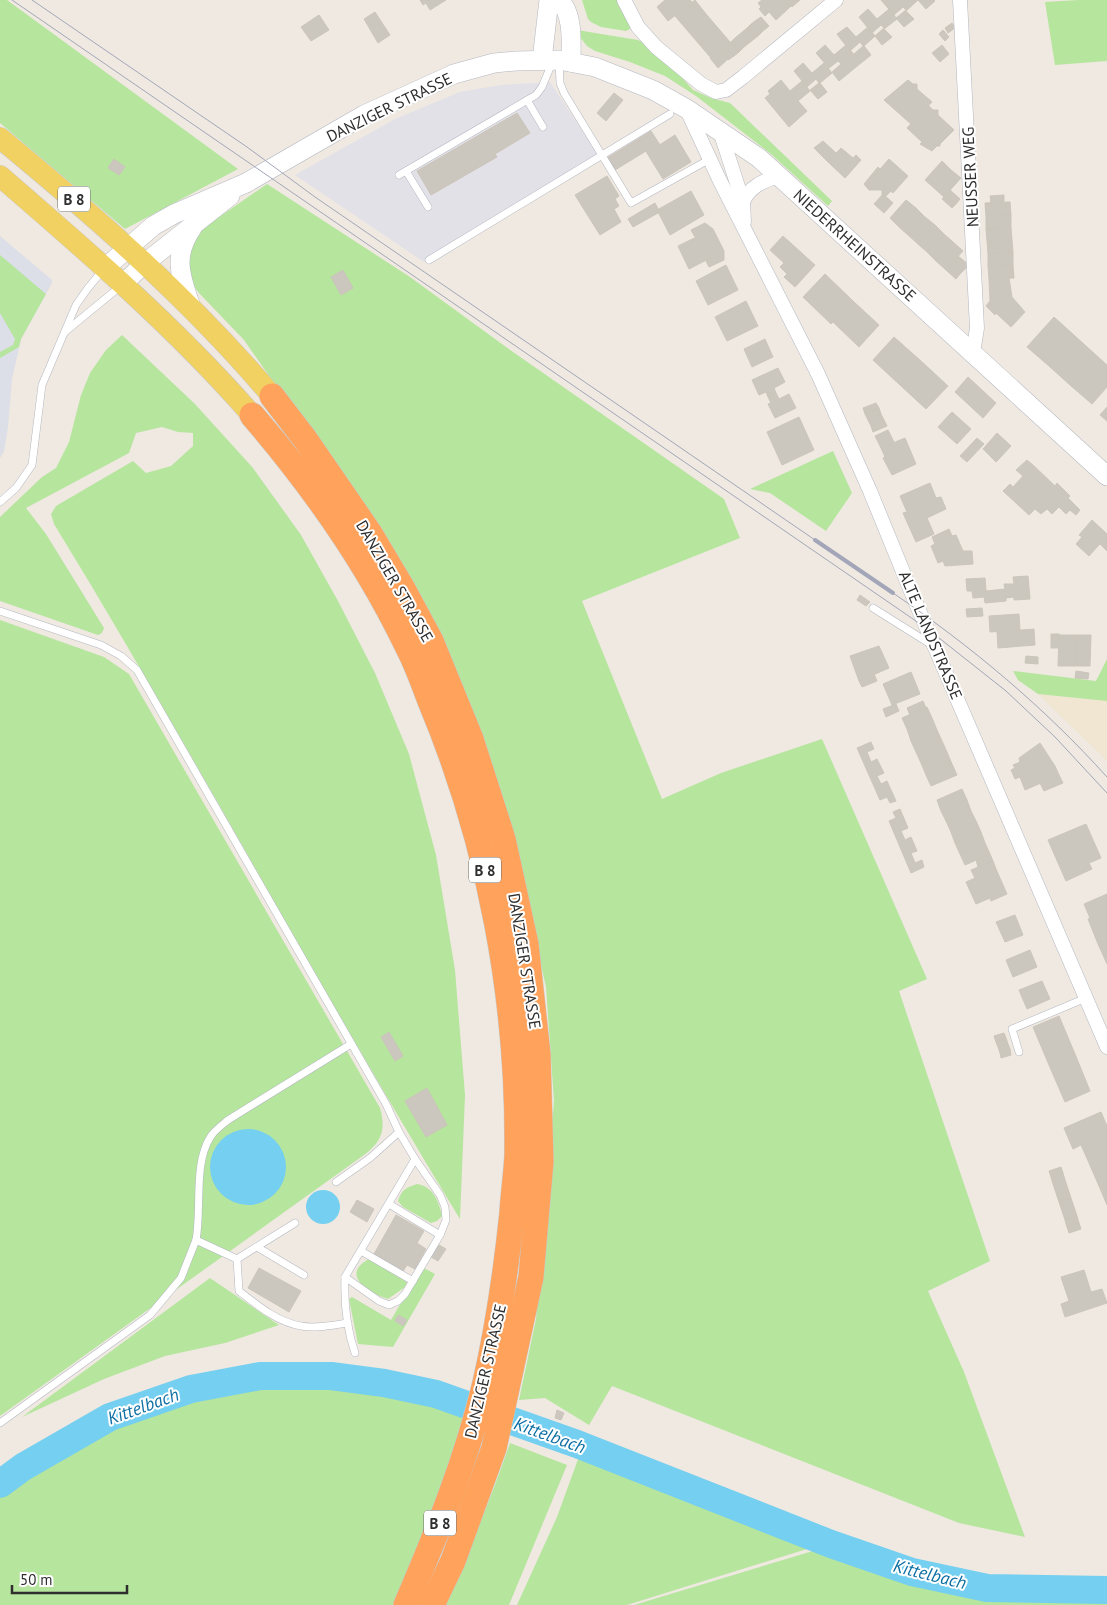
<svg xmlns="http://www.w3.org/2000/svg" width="1107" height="1605" font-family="'PT Sans',sans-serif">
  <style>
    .industrial { fill: #e3e1e8 }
    .education { fill: #f0e6d1 }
    .airport { fill: #dcdee8 }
    .green { fill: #b6e59e }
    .water { fill: #75cff0 }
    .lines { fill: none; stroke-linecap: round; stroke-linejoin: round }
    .river { stroke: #75cff0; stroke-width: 28 }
    .building { fill: #cbc7bf; stroke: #cbc5ba }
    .lane-casing { stroke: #b4b7c1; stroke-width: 8 }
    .street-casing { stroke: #b4b7c1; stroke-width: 15 }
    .secondary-casing { stroke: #b4b7c1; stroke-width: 20 }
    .primary-casing { stroke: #c9c9c9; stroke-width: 22 }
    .highway-casing { stroke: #c9c9c9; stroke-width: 26 }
    .lane { stroke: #fff; stroke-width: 7 }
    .street { stroke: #fff; stroke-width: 14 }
    .secondary { stroke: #fff; stroke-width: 19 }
    .primary { stroke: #f2d163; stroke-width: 21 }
    .highway { stroke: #ffa35c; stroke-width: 25 }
    .tram { stroke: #a3a6b8; stroke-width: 1 }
    .rail { stroke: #a3a6b8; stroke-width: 4 }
    .labels { text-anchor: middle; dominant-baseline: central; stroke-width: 4; stroke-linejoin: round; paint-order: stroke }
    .shield { fill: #fff; stroke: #6d6d6d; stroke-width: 1 }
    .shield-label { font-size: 15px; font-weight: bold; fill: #2e2e2e }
    .street-label { font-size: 16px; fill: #2e2e2e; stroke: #fff }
    .water-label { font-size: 18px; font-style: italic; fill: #0d6fa3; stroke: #fff }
  </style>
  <rect width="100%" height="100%" fill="#efe9e1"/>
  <path class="industrial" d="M550,82l48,73 -174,107 -129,-87 100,-56 65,-27 41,-7z"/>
  <path class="education" d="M1038,694l69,7v61l-7,-8z"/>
  <path class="airport" d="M0,236l52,44v3l-31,56 -9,40 -4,48 -4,24 -4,7z"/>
  <g class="green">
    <path d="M0,0h7l231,169 -113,60 -125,-106z"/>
    <path d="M582,0h35c5,8 17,20 13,29l-4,2 -25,-4 -10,-5 -3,-3z"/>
    <path d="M1079,0h28v61l-52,4 -10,-63z"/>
    <path d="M577,30l61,10 6,3 33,29 16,18 18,8 19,5 102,98 -4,5 -57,-52 -75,-58 -31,-20 -35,-14 -35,-11 -8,-5 -8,-10z"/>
    <path d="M267,184l143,93 96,70 218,152 16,39 -158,63 80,198 59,-26 101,-34 105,240 -28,12 91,270 -62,30 36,81 61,165 -66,-14 -347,-137 -23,39 -44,-27 -26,2 17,-81 18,-218 -8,-114 -27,-121 -238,-473 -37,-53 -45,-47 -6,-8 -7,-22 7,-24 9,-10z"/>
    <path d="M0,255l46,39 -25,45 -2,8 -19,11v-6l13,-7 2,-6 -15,-26z"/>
    <path d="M122,335l73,69 58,64 48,67 37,66 37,72 34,81 27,101 19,115 10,125 -5,124c-140,-229 -266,-466 -406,-695l-3,-10 5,-8 77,-45 13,12 25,-7 22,-20v-13l-15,-1 -16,-5 -26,6 -7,20 -103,55 20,26 58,94 -2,5 -4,2 -98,-34v-84l42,-40 14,-9 13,-26 12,-47 9,-22 16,-23z"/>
    <path d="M833,451l19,42 -26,38 -56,-38 -20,-4z"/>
    <path d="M0,620l104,37 25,17 251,434c6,22 2,33 -16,47l-364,261z"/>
    <path d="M1107,659v42l-69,-7 -20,-14 -5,-9 83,10z"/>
    <path d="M417,1184c16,2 22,18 25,32l-5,5 -6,2 -28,-16 -5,-6c3,-11 9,-14 19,-17z"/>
    <path d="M369,1259l38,23 -2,5 -17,12c-18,-5 -49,-24 -19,-40z"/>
    <path d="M422,1267l13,7 -42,73 -35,-3 -9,-45 3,-2 39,23z"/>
    <path d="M210,1278l69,47 -54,18 -60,13 -61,23 -82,38z"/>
    <path d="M261,1380c23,0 46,-1 69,1 46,2 92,14 134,30l-11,49 -58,145h-395v-115l28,-20 83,-49 82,-28z"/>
    <path d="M510,1443l57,22 -58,140h-65c25,-53 47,-107 66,-162z"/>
    <path d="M581,1451l242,93 -196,61h-110l40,-88z"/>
    <path d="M826,1547l78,28 79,18 124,2v10h-473z"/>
  </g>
  <g class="water">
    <circle cx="248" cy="1167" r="38"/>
    <circle cx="323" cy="1207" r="17"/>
  </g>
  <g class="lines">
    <path class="river" d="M0,1484l23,-17 87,-50 81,-28 69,-13h71l53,7 52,11 141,50 254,100 81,28 75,16 120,2"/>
  </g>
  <g class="building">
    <path d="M420,0h26l-16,10 -4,-7 -3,2z"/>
    <path d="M665,0h25l2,2 -24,19 -11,-14z"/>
    <path d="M695,0l11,14 -19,16 -12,-14z"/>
    <path d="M762,0h24l5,6 -15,14 -7,-8 -4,4 -6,-7 2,-2 -3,-4z"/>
    <path d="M786,0h14l-8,7z"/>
    <path d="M881,0h37l-12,11 8,8 -10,8 -8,-9 10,-8 -3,-3 -9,8z"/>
    <path d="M918,0h16l1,1 -9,8z"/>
    <path d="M868,9l9,10 12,-10 8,10 -13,10 8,8 -10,8 -7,-9 9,-8 -3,-3 -9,8 -13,-16z"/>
    <path d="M375,12l15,23 -12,8 -14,-24z"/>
    <path d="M706,14l12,14 -19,16 -12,-14z"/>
    <path d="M319,15l10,15 -18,11 -10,-14z"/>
    <path d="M761,17l8,9 -6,5 -8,-10z"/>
    <path d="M755,21l8,10 -4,4 -9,-10z"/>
    <path d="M952,23l3,5 -7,5 -3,-5z"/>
    <path d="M750,25l9,10 -5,4 -8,-10z"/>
    <path d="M847,27l9,10 12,-10 7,9 -11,10 7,9 -10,8 -7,-9 9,-8 -3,-4 -10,9 -13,-17z"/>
    <path d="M718,28l12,14 -19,16 -12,-14z"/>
    <path d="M746,29l8,10 -5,4 -8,-10z"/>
    <path d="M943,30l6,7 -4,4 -6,-7z"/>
    <path d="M741,33l8,10 -5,4 -9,-9z"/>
    <path d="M735,38l9,9 -5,5 -8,-10z"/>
    <path d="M731,42l8,10 -5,4 -9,-10z"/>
    <path d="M825,45l9,10 12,-10 15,18 -22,18 -7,-9 9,-8 -3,-3 -9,7 -13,-15z"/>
    <path d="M942,45l7,9 -9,8 -8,-9z"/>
    <path d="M725,46l9,10 -6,4 -8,-10z"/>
    <path d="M720,50l4,4 -10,9 -4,-5z"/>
    <path d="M724,54l4,5 -10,9 -4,-5z"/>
    <path d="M803,63l9,10 12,-10 8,10 -12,10 7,9 -9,7 -8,-9 9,-7 -3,-4 -9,8 -13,-16z"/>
    <path d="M781,80l9,11 12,-10 8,10 -12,10 9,10 -18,16 -24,-29 5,-4 -2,-3z"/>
    <path d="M908,80l5,4h4v5l15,13 -21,22 -27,-24z"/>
    <path d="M614,93l9,7 -17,21 -9,-8z"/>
    <path d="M928,105l5,5h5v5l16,15 -14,14v2h-3l-5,5 -12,-7 2,-2 -15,-14z"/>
    <path d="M517,113l13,20 -35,21 2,3 -66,38 -14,-24z"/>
    <path d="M651,131l9,14 -13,8 -1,-2 -31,19 -8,-12z"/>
    <path d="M675,135l16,27 -28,17 -16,-26z"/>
    <path d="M823,141l13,12 -8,9 -14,-14z"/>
    <path d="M841,148l12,10 3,-3 5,5 -16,18 -17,-16z"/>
    <path d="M114,159l11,8 -6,8 -11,-7z"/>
    <path d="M889,159l19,17 -15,17 -19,-17z"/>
    <path d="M942,161l9,9 -17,18 -9,-8z"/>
    <path d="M878,167l2,2 -6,7 17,15 -5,5 -3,-2 -1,1v-5h-13l-5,-6z"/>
    <path d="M951,170l10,8 -17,19 -10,-9z"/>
    <path d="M607,176l12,20 -4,3 4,7 -5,3 7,13 -21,13 -25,-40z"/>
    <path d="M950,190l10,9 -4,5 -10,-9z"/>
    <path d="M691,191l13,24 -34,20 -13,-25z"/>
    <path d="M883,194l10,9 -9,10 -10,-9z"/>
    <path d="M946,195l10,9 -4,4 -10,-9z"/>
    <path d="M1004,195v7l-13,1 -1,-7z"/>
    <path d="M906,200l10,8 -17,19 -9,-9z"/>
    <path d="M1010,202l1,13 -25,1 -1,-13z"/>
    <path d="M655,203l3,6 -1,1 1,3 -25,14 -5,-8z"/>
    <path d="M916,208l9,9 -17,18 -9,-8z"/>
    <path d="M1011,215v12l-25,2v-13z"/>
    <path d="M925,217l10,8 -17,19 -10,-9z"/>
    <path d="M705,223l8,6 -18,8 -4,-7z"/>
    <path d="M935,225l9,9 -17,18 -9,-8z"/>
    <path d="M1011,227l1,13 -25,1 -1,-12z"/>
    <path d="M713,229l11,22 -35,18 -11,-23z"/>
    <path d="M944,234l9,8 -17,19 -9,-9z"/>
    <path d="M783,236l32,29 -20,22 -11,-10 3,-3 -7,-7 4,-4 -14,-13z"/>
    <path d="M1012,240l1,12 -25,2 -1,-13z"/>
    <path d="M953,242l10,9 -17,19 -10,-9z"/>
    <path d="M724,251v9l-15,7 -3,-6z"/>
    <path d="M1013,252v13l-25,1v-12z"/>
    <path d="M958,256l11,9 -5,5 -10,-9z"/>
    <path d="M954,261l10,9 -4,4 -10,-9z"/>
    <path d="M726,265l12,25 -30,15 -12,-24z"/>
    <path d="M950,265l10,9 -4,5 -10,-9z"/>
    <path d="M1013,265l1,13 -25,1 -1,-13z"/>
    <path d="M343,270l10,18 -12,7 -10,-18z"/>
    <path d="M825,274l28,27 -22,23 -28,-27z"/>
    <path d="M1009,278l3,19 13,15 -14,15 -15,-14 -1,2 -9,-9 4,-5 -1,-22z"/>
    <path d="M746,301l12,25 -31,15 -12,-24z"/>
    <path d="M853,301l26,24 -20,22 -26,-25z"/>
    <path d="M1054,317l21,19 -26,30 -22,-19z"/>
    <path d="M1075,336l22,20 -27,29 -21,-19z"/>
    <path d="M894,337l27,24 -21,24 -27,-25z"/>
    <path d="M765,339l8,18 -21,10 -8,-18z"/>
    <path d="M1097,356l10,9v22l-15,17 -22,-19z"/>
    <path d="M921,361l27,25 -22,23 -26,-24z"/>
    <path d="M778,368l7,14 -11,6 2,5 -8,4 -2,-5 -7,3 -7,-15z"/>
    <path d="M968,377l28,26 -13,15 -28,-26z"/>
    <path d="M776,393l3,6 10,-5 7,14 -21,10 -7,-14 3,-1 -3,-6z"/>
    <path d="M876,403l3,5 -14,6 -2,-6z"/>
    <path d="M1107,407v14l-7,-6z"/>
    <path d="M879,408l2,6 -13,6 -3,-6z"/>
    <path d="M952,412l19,17 -14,15 -19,-17z"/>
    <path d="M881,414l3,6 -13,6 -3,-6z"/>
    <path d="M799,417l15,33 -32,15 -15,-33z"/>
    <path d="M884,420l3,6 -14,6 -2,-6z"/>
    <path d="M888,430l6,12 -13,6 -6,-12z"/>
    <path d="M997,433l14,13 -15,16 -13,-13z"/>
    <path d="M905,438l11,26 -24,11 -9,-17 2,-1 -4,-9z"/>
    <path d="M977,438l7,6 -17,18 -7,-6z"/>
    <path d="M1027,460l6,5 -10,11 -7,-6z"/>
    <path d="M1033,465l22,21 2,-3 13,13 -2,2 12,12 -4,5 -6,-5 -4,4 -7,-7 -7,7 -5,-5 -6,5 -6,-5 -6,6 -26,-24 7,-7 3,3z"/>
    <path d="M930,483l6,15 5,-1 5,12 -19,9 7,16 -18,8 -13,-29 4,-1 -7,-16z"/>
    <path d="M1092,520l15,14v2l-18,20 -13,-12 6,-7 -3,-2z"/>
    <path d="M949,529l3,7 4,-1 7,16h9l1,13 -28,2 -2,-5 -5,2 -7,-17 4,-2 -3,-7z"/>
    <path d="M1107,536v15l-7,-7z"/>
    <path d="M1028,576l2,23 -16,1v-3l-8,1v3l-21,2 -1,-6 -11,1 -1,-7h-5l-1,-12 19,-1 1,13 19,-2 -1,-5h10l-1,-7z"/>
    <path d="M860,595l10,7 -4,4 -9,-6z"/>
    <path d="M982,608l1,8 -16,1 -1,-8z"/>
    <path d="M1019,614l1,16 -30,2 -1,-16z"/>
    <path d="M1034,629l1,16 -37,3 -1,-16z"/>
    <rect x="1051" y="634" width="8" height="14"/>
    <path d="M1059,635h16v31h-17z"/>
    <path d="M1075,635h16l-1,31h-15z"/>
    <path d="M879,646l10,22 -30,13 -9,-25z"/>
    <path d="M1026,656l12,1v7l-13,-1z"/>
    <path d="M1076,671l13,2 -1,6 -13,-1z"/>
    <path d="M911,672l9,22 -28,11 -9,-21z"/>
    <path d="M874,674l3,7 -15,6 -3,-6z"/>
    <path d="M923,701l3,7 -16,7 -3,-7z"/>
    <path d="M896,704l3,7 -13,6 -3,-8z"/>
    <path d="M927,707l5,11 -25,11 -5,-11z"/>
    <path d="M932,718l5,12 -26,11 -4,-12z"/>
    <path d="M937,730l5,11 -26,11 -5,-11z"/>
    <path d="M942,741l5,11 -26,11 -5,-11z"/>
    <path d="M871,742l3,7 -7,3 4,10 6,-3 7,14 -7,3 4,8 6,-3 9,20 -6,2 -3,-6 -7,3 -23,-52z"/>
    <path d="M1040,743l15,23 4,9 -34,15 -5,-13 -5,2 -4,-9 4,-2 -2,-3 7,-3 -1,-4z"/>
    <path d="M947,752l5,12 -26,11 -5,-12z"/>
    <path d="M952,764l5,11 -26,11 -5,-11z"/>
    <path d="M1059,775l4,8 -19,8 -4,-8z"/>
    <path d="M962,789l5,11 -26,11 -4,-11z"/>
    <path d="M967,800l4,11 -25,10 -5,-10z"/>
    <path d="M900,809l8,19 -7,3 4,9 6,-3 6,14 -6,2 4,10 7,-3 2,7 -13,6 -22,-52 7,-3 -3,-6z"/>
    <path d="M971,811l5,10 -25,11 -5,-11z"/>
    <path d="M976,821l5,11 -26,11 -4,-11z"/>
    <path d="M1086,824l15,34 -12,5 3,6 -26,12 -18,-41z"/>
    <path d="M981,832l4,11 -25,11 -5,-11z"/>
    <path d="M985,843l5,11 -25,11 -5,-11z"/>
    <path d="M990,854l3,7 -15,6 -2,-7z"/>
    <path d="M993,861l3,8 -21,9 -4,-8z"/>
    <path d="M996,869l11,25 -16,7 -1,-3 -14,6 -10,-22z"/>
    <path d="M1107,894v46l-9,4 -10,-25 2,-1 -6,-14z"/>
    <path d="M1015,915l8,20 -18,7 -9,-20z"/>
    <path d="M1107,940v24l-9,-20z"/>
    <path d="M1030,950l7,17 -24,10 -7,-17z"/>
    <path d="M1042,981l8,18 -23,10 -8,-19z"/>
    <path d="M1059,1016l16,38 -26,11 -16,-38z"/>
    <path d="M389,1032l14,24 -8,5 -14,-24z"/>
    <path d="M1004,1033l2,5 -10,4 -2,-6z"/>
    <path d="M1006,1038l2,6 -10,3 -2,-5z"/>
    <path d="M1008,1044l2,5 -10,4 -2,-6z"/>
    <path d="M1010,1049l1,6 -10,3 -1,-5z"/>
    <path d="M1075,1054l15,37 -25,11 -16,-37z"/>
    <path d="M427,1088l20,37 -21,12 -21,-36z"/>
    <path d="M1101,1112l6,14v21l-21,9 -5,-11 -8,4 -9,-21z"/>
    <path d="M1107,1147v35l-8,4 -13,-30z"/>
    <path d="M1061,1167l2,6 -12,4 -2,-6z"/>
    <path d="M1063,1173l2,7 -12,4 -2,-7z"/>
    <path d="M1065,1180l2,6 -12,4 -2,-6z"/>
    <path d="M1107,1182v23l-8,-19z"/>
    <path d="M1067,1186l2,6 -12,4 -2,-6z"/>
    <path d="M1069,1192l2,6 -12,4 -2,-6z"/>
    <path d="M1071,1198l2,6 -12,4 -2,-6z"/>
    <path d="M357,1200l17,9 -7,13 -17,-10z"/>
    <path d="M1073,1204l2,6 -12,4 -2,-6z"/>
    <path d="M1075,1210l2,6 -12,4 -2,-6z"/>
    <path d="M396,1215l28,16 -7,12 9,6 -11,20 -8,-4 -4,6 -29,-17z"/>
    <path d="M1077,1216l2,7 -12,4 -2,-7z"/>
    <path d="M1079,1223l2,6 -12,4 -2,-6z"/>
    <path d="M439,1245l7,4 -8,12 -7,-4z"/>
    <path d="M259,1268l42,23 -12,21 -41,-24z"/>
    <path d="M1084,1270l7,22 11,-3 5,14 -42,14 -4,-13 8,-3 -8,-24z"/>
    <path d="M398,1315l9,5 -4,6 -8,-5z"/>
    <path d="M557,1410l7,3 -3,7 -6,-2z"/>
  </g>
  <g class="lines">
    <defs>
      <g id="lane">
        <path d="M559,60l1,23 4,10 67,110 79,-44"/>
        <path d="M527,100l16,27"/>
        <path d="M406,171l22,36"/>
        <path d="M399,175l137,-80 6,-8 10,-24"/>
        <path d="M429,260l241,-146"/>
        <path d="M66,331l56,-46"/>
        <path d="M0,502l16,-14 16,-23 10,-80 34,-80 12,-17 15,-18"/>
        <path d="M873,608l59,37"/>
        <path d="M0,611l101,34 20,11 16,14 249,434 13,28 -29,26 -34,24"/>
        <path d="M1019,1052l-7,-23 74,-31"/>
        <path d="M389,1204l51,31"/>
        <path d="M196,1240c6,-32 -3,-77 15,-104 4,-6 11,-11 17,-16l123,-76"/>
        <path d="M257,1247l47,28"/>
        <path d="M361,1251l52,30"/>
        <path d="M237,1259l2,32c18,14 38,31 62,35 15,3 32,-1 47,-3"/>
        <path d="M345,1277l34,24 10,4 9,-4 7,-7 35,-59 6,-15 -1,-13 -5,-12 -25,-36"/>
        <path d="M355,1353c-8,-23 -11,-51 -10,-76l70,-118 -16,-27"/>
        <path d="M0,1423l150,-108 31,-37 15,-38 41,19 58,-36"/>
      </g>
      <g id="street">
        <path d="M624,0l14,27 18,20 45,37 15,8 10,-2 17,-13 93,-77"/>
        <path d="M960,0l17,328 -4,25"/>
        <path d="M687,110l33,71 98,193 52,117 45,110 192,446"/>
        <path d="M721,134l22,68 1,20"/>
        <path d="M743,202c6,-15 20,-21 35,-26"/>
      </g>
      <g id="secondary">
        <path d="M559,0c15,14 12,44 12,62"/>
        <path d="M542,60l7,-60"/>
        <path d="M105,268l48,-42 21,-12 72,-31 118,-68 90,-41 40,-11 22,-2 43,-1 36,7 58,23 34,19 72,49 348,318"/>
        <path d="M123,284l22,-21 85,-67"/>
        <path d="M191,307c-10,-30 -19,-50 1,-79"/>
      </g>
      <g id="primary">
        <path d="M0,138c97,80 191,162 272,258"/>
        <path d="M0,176c88,76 176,152 252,239"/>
      </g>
      <g id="highway">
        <path d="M272,396l33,43 64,93 34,57 28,52 40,98 32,100 23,105 12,110 3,108 -10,115 -37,171 -41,113 -21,44"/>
        <path d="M252,415c61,71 116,149 156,233 9,17 15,35 22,53 60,143 89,299 87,454 -1,20 -4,39 -5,58 -6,57 -14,114 -27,170 -18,76 -48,150 -79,222"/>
      </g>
    </defs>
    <use href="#lane" class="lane-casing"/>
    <use href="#street" class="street-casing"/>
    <use href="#secondary" class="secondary-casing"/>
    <use href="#primary" class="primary-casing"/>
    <use href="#highway" class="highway-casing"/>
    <use href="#lane" class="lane"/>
    <use href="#street" class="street"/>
    <use href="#secondary" class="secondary"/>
    <use href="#primary" class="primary"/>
    <use href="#highway" class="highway"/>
    <g class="tram">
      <path d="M12,0l917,630 77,61 49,46 52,56"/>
      <path d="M32,0l215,147 68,50 500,343"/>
      <path d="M893,593c78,53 151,114 214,184"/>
    </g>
    <path class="rail" d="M815,540l78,53"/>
  </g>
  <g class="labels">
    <g class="shield">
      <rect x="58" y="186.5" width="32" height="25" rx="4"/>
      <rect x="469" y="857.5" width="32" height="25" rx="4"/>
      <rect x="424" y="1510.5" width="32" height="25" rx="4"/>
    </g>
    <g class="shield-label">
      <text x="74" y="199">B 8</text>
      <text x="485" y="870">B 8</text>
      <text x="440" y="1523">B 8</text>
    </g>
    <g class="street-label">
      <text transform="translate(389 107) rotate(-26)">DANZIGER STRASSE</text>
      <text transform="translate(970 177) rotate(-93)">NEUSSER WEG</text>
      <text transform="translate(855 245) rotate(42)">NIEDERRHEINSTRASSE</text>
      <text transform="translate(395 581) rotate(60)">DANZIGER STRASSE</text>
      <text transform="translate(931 635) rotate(67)">ALTE LANDSTRASSE</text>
      <text transform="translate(525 961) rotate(81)">DANZIGER STRASSE</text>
      <text transform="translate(485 1371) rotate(-77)">DANZIGER STRASSE</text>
    </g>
    <g class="water-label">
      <text transform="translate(143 1406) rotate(-20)">Kittelbach</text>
      <text transform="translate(550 1435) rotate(20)">Kittelbach</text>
      <text transform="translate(930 1574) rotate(14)">Kittelbach</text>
    </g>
  </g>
  <path d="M12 1585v8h115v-8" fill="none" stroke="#2e2e2e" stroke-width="2.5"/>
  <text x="20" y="1585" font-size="15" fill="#2e2e2e" stroke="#ffffff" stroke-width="4" paint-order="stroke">50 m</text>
</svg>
